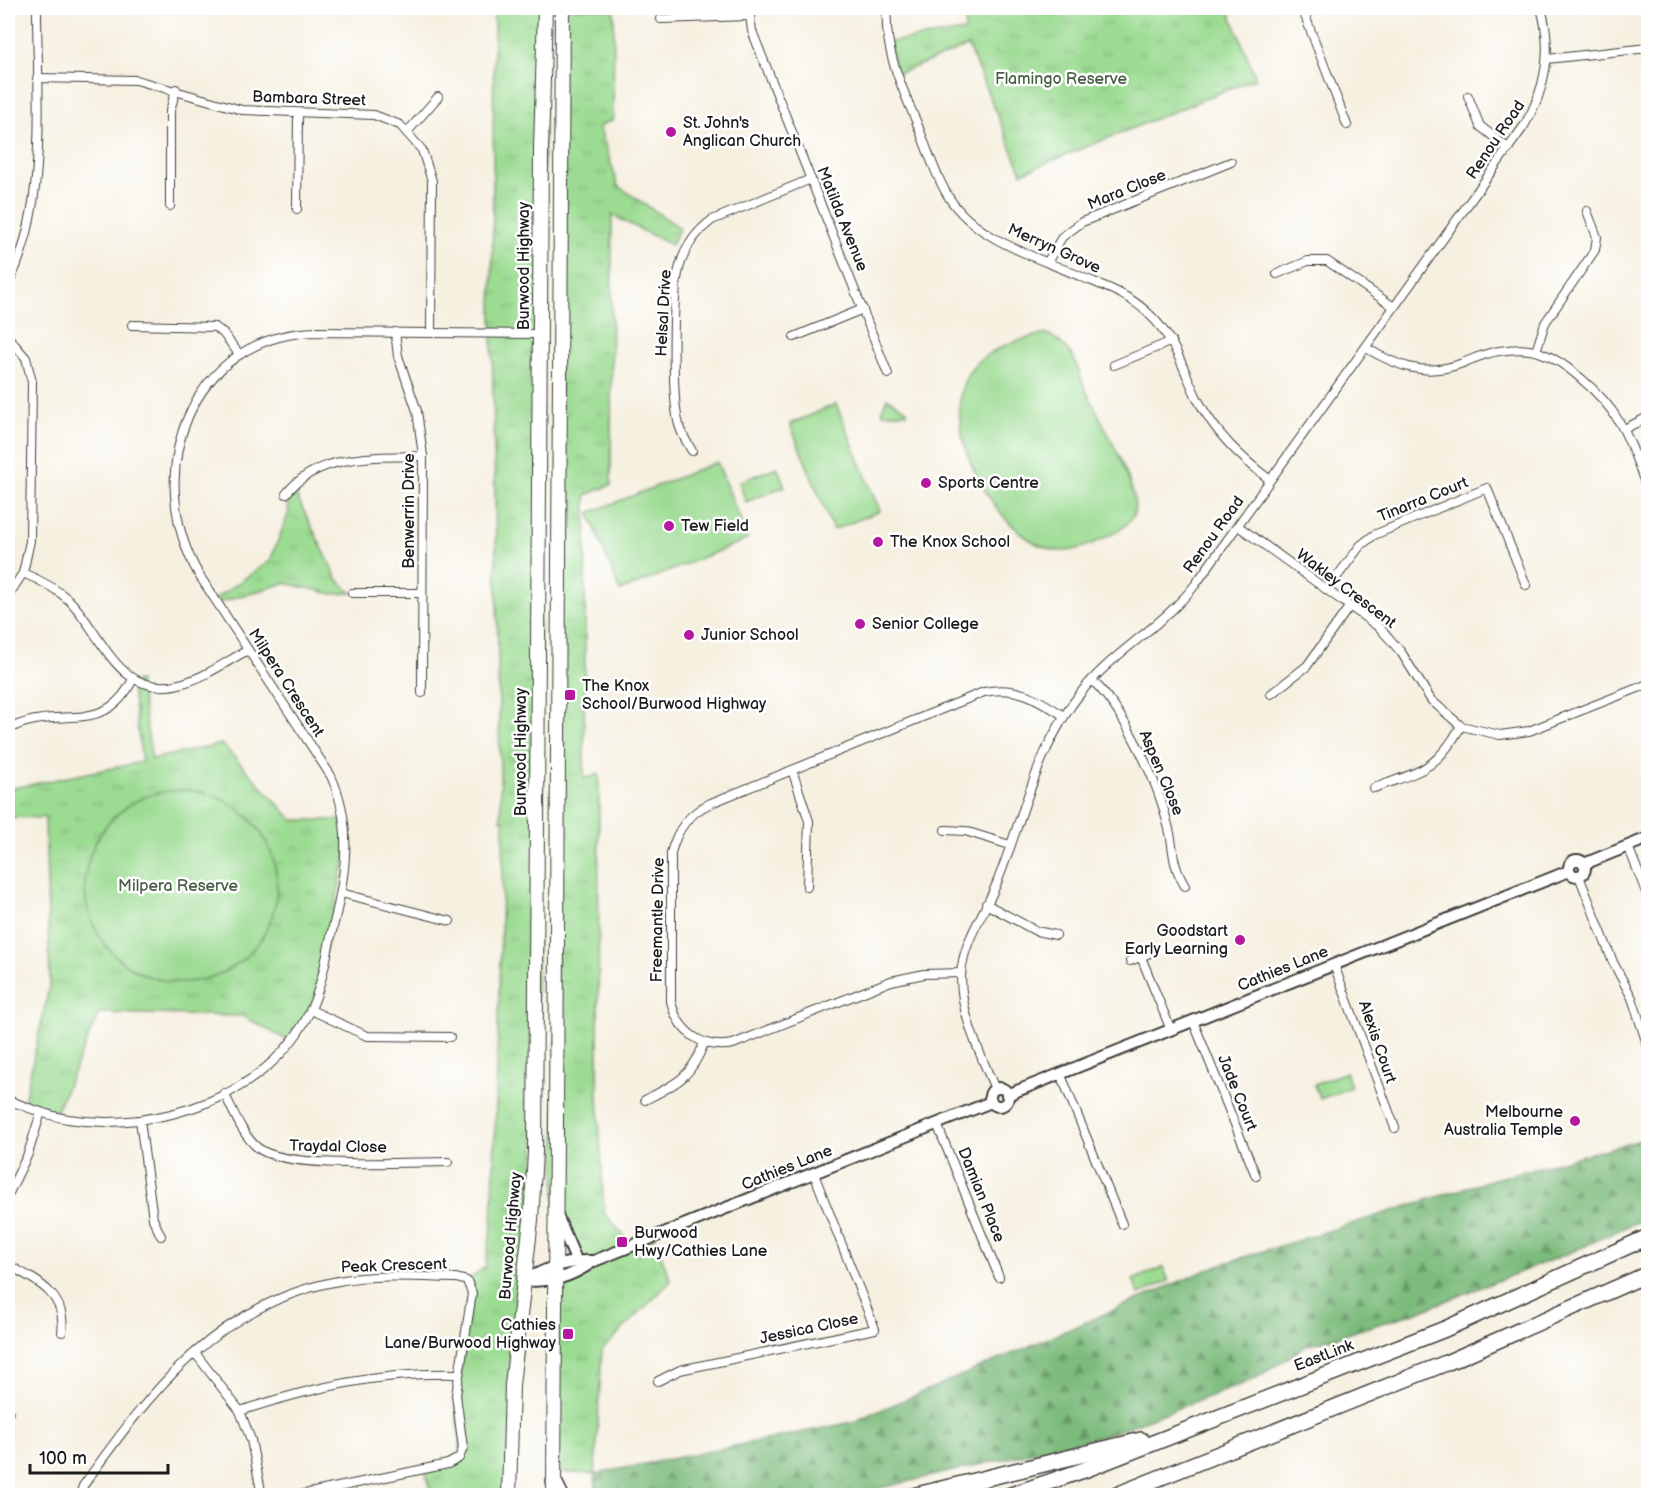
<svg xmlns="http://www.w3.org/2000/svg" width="1656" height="1503" font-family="'Balsamiq Sans',sans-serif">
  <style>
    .forest { fill: url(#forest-firs); stroke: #4c6c4c; stroke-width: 1.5 }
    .park { fill: url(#park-tufts); stroke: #5c7c57; stroke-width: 1.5 }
    .garden { fill: #9bdb92; stroke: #5c7c57; stroke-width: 1.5 }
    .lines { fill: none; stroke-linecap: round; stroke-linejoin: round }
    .minor-casing { stroke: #3d3c39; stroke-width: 10 }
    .tertiary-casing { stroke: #3d3c39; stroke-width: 14 }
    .trunk-casing { stroke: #3d3c39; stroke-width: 16 }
    .motorway-casing { stroke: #3d3c39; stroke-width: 18 }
    .minor { stroke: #fff; stroke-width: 8 }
    .tertiary { stroke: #fff; stroke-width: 10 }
    .trunk { stroke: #fff; stroke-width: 14 }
    .motorway { stroke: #fff; stroke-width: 15 }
    .poi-dot { fill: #b5179e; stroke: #fff; stroke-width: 2 }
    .labels { text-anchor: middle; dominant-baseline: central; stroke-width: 5; stroke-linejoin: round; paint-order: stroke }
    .park-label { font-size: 16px; fill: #485f45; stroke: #fff }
    .street-label { font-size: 16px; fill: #1c1c1c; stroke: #fff }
    .poi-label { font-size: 16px; fill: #1c1c1c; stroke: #fff; text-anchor: start }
  </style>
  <defs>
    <pattern id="forest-firs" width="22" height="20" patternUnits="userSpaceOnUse" patternTransform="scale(1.5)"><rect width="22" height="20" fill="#7cbb7c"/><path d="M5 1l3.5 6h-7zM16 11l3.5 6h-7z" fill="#659765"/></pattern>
    <pattern id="park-tufts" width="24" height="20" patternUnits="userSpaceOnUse" patternTransform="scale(1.5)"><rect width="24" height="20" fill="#9bdb92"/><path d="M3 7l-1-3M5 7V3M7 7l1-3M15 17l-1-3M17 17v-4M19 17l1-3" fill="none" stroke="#85bb7d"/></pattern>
  </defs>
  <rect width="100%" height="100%" fill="#fff"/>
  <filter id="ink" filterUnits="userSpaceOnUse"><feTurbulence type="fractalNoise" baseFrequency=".0167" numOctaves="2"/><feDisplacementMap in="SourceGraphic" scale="12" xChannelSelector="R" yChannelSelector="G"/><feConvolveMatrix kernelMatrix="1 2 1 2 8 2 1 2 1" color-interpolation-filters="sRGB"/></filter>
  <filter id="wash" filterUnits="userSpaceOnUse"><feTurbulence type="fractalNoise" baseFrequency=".008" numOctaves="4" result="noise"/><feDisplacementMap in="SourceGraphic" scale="24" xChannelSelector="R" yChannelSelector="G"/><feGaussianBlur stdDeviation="1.35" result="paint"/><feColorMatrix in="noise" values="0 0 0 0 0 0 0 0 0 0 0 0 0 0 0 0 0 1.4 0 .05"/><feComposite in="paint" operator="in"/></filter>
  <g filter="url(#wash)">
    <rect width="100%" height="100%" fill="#f6f0e0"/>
    <path class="forest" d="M1648,1138v79l-81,37 -152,59 -109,33 -53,34 -147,55 -255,60h-255l-1,-21 258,-52 363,-156 278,-87z"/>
    <g class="park">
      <path d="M494,8h51l-10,1145 -25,342h-79l-6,-26 36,-14 -5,-51 16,-110 -5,-13 18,-14 7,-42 2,-58 10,-347h-3l-9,-487z"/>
      <path d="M562,8h52l-1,112 -14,6 19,60 62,42 -9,17 -59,-30 -1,270 -25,10 -2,284 15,-5 -1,319 6,120 29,33 21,-8 17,43 -69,69 -7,124 -41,-2 1,-191 24,-9 -24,-61z"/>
      <path d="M966,8h262l28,70 -234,95 -54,-127 -71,28 -9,-32 77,-11z"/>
      <path d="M292,487l46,93 14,13 -19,1 -48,-11 -68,20 -2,-4 55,-38 19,-49 -3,-18z"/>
      <path d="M139,681l13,78 70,-15 71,76h51l2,36 -31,142 -26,43 -47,-25 -143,-3 -45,103 -31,-10 27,-123 -5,-165 -37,-1v-28l134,-27 -11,-79z"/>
    </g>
    <g class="garden">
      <path d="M1047,334c8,3 19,13 24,20 7,10 9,23 14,34 11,25 56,100 49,125 -3,10 -14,17 -22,21 -15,8 -35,18 -52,17 -61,-6 -124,-123 -92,-177 15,-24 52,-36 79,-40z"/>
      <path d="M887,398l20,12v3h-24l-1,-4z"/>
      <path d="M836,404l44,107 -47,19 -43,-106z"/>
      <path d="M717,462l31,77 -128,52 -31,-78z"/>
      <path d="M777,467l8,19 -39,16 -7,-20z"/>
      <circle cx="181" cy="886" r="96"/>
      <path d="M1346,1072l5,15 -31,12 -6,-14z"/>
      <path d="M1163,1267l6,14 -30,13 -6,-14z"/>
    </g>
  </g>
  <g filter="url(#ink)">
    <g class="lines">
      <defs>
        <g id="minor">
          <path d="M749,8l3,23 136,343"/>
          <path d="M887,8c-3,41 13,75 29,113 10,24 18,52 32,75 27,44 89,61 134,81 24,10 48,18 67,37 26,24 34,56 49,86 18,34 42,57 72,80"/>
          <path d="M1302,8l45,117"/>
          <path d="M661,19l87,-3"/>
          <path d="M1547,59l101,-11"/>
          <path d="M37,78l99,2 106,30 132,5 26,10 22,25 10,31 -1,151"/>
          <path d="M1468,96l12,30 29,23"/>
          <path d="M408,131l30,-34"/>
          <path d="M170,206v-95l6,-22"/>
          <path d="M297,209l1,-95"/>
          <path d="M1048,261l14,-24 20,-15 149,-60"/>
          <path d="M1277,274l31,-13h19l67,46"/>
          <path d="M8,284c41,-78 29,-189 29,-276"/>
          <path d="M132,325l83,2 8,6 16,21"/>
          <path d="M395,332l3,24 19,55 6,45 -1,237"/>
          <path d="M8,337l18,21 6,24 -2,159 -7,32 -15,23"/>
          <path d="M794,337l69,-28"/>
          <path d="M1366,348c31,18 58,29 94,16 13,-5 25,-11 39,-13 12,-2 25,-3 36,0 28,7 69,45 83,69 14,22 21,48 30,71"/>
          <path d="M1536,351l9,-28 50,-73 2,-13 -10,-26"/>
          <path d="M1114,365l58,-24"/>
          <path d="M1624,429l24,-12"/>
          <path d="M692,451c-6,-10 -12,-19 -14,-30 -6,-26 -6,-126 1,-152 5,-20 17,-37 33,-49l99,-41"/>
          <path d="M286,494c32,-41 91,-37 137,-38"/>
          <path d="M1238,526l142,102 21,24 30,48 30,26 39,9 29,-4 119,-47"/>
          <path d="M23,573c17,7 33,15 47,28 34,35 49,101 113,82 23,-6 44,-22 65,-33"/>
          <path d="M1327,590l33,-44 14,-11 113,-47 39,97"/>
          <path d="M352,593h70"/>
          <path d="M1092,680c33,32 65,99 76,145 7,25 2,36 17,61"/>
          <path d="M1271,694l36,-28 42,-59"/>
          <path d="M13,727c48,-22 92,10 120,-48"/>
          <path d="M792,770l17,51 -2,66"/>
          <path d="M1374,788c46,-17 62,-17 87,-62"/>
          <path d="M945,830l20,1 45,14"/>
          <path d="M1628,846l20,51"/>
          <path d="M1579,876l34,86 19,36 16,49"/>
          <path d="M341,893l109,28"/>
          <path d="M986,904l50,27 20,4"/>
          <path d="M1141,957l30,73"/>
          <path d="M1130,961l22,-9"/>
          <path d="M1334,965l61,163"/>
          <path d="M961,973l-37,1 -33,7 -158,63c-31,6 -56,-13 -62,-43v-148c6,-24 18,-40 40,-50l273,-111c33,-7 54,7 80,24"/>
          <path d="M311,1010l56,26 83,1"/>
          <path d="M1193,1021l63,155"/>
          <path d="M1061,1075l61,149"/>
          <path d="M995,1089c-15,-36 -34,-73 -34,-112 1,-37 25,-64 37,-97 26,-65 39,-134 85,-190 33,-40 80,-64 112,-105l329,-459c22,-36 29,-77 17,-118"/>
          <path d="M224,1093c10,19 18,42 34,55 28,22 150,14 190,14"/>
          <path d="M8,1100c19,7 39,16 60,19 88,14 202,-22 242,-108 13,-27 17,-60 24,-88 12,-49 19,-99 -3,-147l-132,-201c-58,-101 -10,-240 117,-243l224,2"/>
          <path d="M645,1100c31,-16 46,-22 59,-57"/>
          <path d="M140,1120l13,99 8,17"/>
          <path d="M937,1124l62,153"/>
          <path d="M8,1195l20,-41 13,-42"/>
          <path d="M8,1265c28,15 59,29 54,67"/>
          <path d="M195,1353l45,58 11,29 11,56"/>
          <path d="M658,1381l22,-11 195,-41 -61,-155"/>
          <path d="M8,1411l1,1"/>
          <path d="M240,1411c73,-24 140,-39 218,-37"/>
          <path d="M80,1496l3,-10c67,-94 133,-182 255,-205 38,-7 80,-4 118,-3l11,3 5,12 -16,102 7,53 -4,10 -11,6 -153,32"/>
        </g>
        <g id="tertiary">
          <circle cx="1577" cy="868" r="8"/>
          <path d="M1584,864l64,-26"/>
          <circle cx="999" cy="1097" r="9"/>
          <path d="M1007,1095l562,-224"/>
          <path d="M556,1213l20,47"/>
          <path d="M527,1279c23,-12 41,-19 67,-18"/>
          <path d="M524,1281c31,0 44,-2 70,-20l397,-159"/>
        </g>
        <g id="trunk">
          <path d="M554,1493l8,-1485"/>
          <path d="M509,1496l3,-111 19,-165 4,-67 6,-1004 4,-141"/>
        </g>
        <g id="motorway">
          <path d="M554,1482l7,14"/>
          <path d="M913,1496l228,-56"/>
          <path d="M1008,1496l76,-26 361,-141 203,-92"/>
          <path d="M1114,1496l332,-133 202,-89"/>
        </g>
      </defs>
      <use href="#minor" class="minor-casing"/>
      <use href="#tertiary" class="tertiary-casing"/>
      <use href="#trunk" class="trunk-casing"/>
      <use href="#motorway" class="motorway-casing"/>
      <use href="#minor" class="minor"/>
      <use href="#tertiary" class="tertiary"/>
      <use href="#trunk" class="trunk"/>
      <use href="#motorway" class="motorway"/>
    </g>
  </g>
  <g class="poi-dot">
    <circle cx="671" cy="132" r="6"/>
    <circle cx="926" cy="483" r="6"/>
    <circle cx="669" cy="526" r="6"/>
    <circle cx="878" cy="542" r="6"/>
    <circle cx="860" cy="624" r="6"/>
    <circle cx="689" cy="635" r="6"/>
    <rect x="564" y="689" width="12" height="12" rx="3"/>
    <circle cx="1240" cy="940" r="6"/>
    <circle cx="1575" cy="1121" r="6"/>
    <rect x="616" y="1236" width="12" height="12" rx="3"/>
    <rect x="562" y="1328" width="12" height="12" rx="3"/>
  </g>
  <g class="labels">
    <g class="park-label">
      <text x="1061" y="79">Flamingo Reserve</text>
      <text x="178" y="886">Milpera Reserve</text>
    </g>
    <g class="street-label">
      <text transform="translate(309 99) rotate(2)">Bambara Street</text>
      <text transform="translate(1496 140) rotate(-56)">Renou Road</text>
      <text transform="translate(1127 190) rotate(-22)">Mara Close</text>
      <text transform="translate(842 219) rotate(68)">Matilda Avenue</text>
      <text transform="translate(1054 249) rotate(24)">Merryn Grove</text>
      <text transform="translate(524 266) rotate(-90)">Burwood Highway</text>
      <text transform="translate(664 313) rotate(-87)">Helsal Drive</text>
      <text transform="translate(1423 500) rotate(-22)">Tinarra Court</text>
      <text transform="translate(409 511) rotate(-90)">Benwerrin Drive</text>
      <text transform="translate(1214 535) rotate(-54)">Renou Road</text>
      <text transform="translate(1346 589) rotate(37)">Wakley Crescent</text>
      <text transform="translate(286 683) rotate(57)">Milpera Crescent</text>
      <text transform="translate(521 752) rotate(-90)">Burwood Highway</text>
      <text transform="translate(1161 773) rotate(67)">Aspen Close</text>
      <text transform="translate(658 920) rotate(-89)">Freemantle Drive</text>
      <text transform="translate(1283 969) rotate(-22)">Cathies Lane</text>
      <text transform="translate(1377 1042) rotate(71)">Alexis Court</text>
      <text transform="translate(1237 1093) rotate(68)">Jade Court</text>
      <text transform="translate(338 1147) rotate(1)">Traydal Close</text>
      <text transform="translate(787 1168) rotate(-22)">Cathies Lane</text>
      <text transform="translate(981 1195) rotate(68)">Damian Place</text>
      <text transform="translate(511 1236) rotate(-85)">Burwood Highway</text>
      <text transform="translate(394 1266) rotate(-2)">Peak Crescent</text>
      <text transform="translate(809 1329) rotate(-12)">Jessica Close</text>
      <text transform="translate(1324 1356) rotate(-21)">EastLink</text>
    </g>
    <g class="poi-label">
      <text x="683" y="123">St. John's<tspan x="683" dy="18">Anglican Church</tspan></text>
      <text x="938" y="483">Sports Centre</text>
      <text x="681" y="526">Tew Field</text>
      <text x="890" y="542">The Knox School</text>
      <text x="872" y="624">Senior College</text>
      <text x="701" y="635">Junior School</text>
      <text x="582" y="686">The Knox<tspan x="582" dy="18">School/Burwood Highway</tspan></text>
      <text x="1228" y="931" text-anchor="end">Goodstart<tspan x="1228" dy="18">Early Learning</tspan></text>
      <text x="1563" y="1112" text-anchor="end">Melbourne<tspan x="1563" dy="18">Australia Temple</tspan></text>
      <text x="634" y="1233">Burwood<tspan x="634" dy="18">Hwy/Cathies Lane</tspan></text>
      <text x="556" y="1325" text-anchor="end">Cathies<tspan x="556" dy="18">Lane/Burwood Highway</tspan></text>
    </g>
  </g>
  <rect width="1656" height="1503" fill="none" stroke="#fff" stroke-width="30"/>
  <path d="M30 1464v9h138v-9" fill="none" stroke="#1c1c1c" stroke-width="3"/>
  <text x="39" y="1464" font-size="18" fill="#1c1c1c" stroke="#ffffff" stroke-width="4.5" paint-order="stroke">100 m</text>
</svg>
